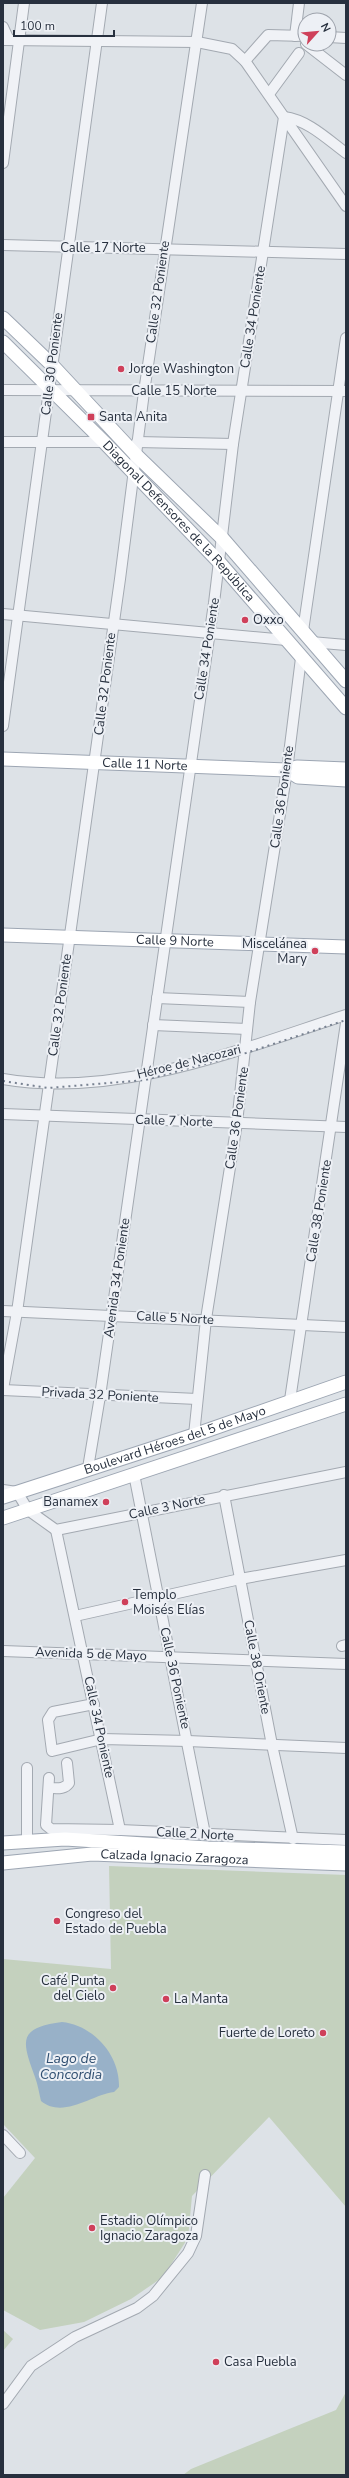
<svg xmlns="http://www.w3.org/2000/svg" width="349" height="2478" font-family="'Nunito Sans',sans-serif">
  <style>
    .green { fill: #c4d1be }
    .water { fill: #98b1c8 }
    .lines { fill: none; stroke-linecap: round; stroke-linejoin: round }
    .minor-casing { stroke: #a3a9b1; stroke-width: 12 }
    .major-casing { stroke: #9da6b3; stroke-width: 15 }
    .minor { stroke: #f0f2f6; stroke-width: 10 }
    .major { stroke: #fff; stroke-width: 13 }
    .rail { stroke: #778191; stroke-width: 2; stroke-dasharray: 2 4; stroke-linecap: butt }
    .poi-dot { fill: #cf405a; stroke: #edf0f5; stroke-width: 1.5 }
    .labels { text-anchor: middle; dominant-baseline: central; stroke-width: 4; stroke-linejoin: round; paint-order: stroke }
    .street-label { font-size: 13px; fill: #27303e; stroke: #edf0f5 }
    .poi-label { font-size: 13px; fill: #27303e; stroke: #edf0f5; text-anchor: start }
    .water-label { font-size: 14px; font-style: italic; fill: #315072; stroke: #edf0f5 }
  </style>
  <rect width="100%" height="100%" fill="#dde2e7"/>
  <g class="green">
    <path d="M109,1866l237,9v332l-77,-90 -77,79 -4,42 -25,39 -32,22 -47,23 -44,8 -37,-20v-112l32,-40 -32,-34v-165l108,10z"/>
    <path d="M3,2330l10,9 -10,12z"/>
    <path d="M346,2392v83h-163l8,-6 145,-59z"/>
  </g>
  <path class="water" d="M62,2022c31,3 58,33 57,65l-5,5c-23,3 -51,27 -73,9 -2,-8 -3,-16 -6,-24 -13,-36 -18,-49 27,-55z"/>
  <g class="lines">
    <defs>
      <g id="minor">
        <path d="M3,27l6,13"/>
        <path d="M295,36l4,-33"/>
        <path d="M329,37l17,1"/>
        <path d="M3,40l194,2 35,7 13,12 101,145"/>
        <path d="M306,44l40,31"/>
        <path d="M245,61l23,-26 37,1"/>
        <path d="M269,94l30,-41"/>
        <path d="M3,163l21,-160"/>
        <path d="M3,245l343,9"/>
        <path d="M3,390l343,1"/>
        <path d="M3,442h101"/>
        <path d="M137,442l96,2"/>
        <path d="M3,614l283,26"/>
        <path d="M303,631l43,-293"/>
        <path d="M311,642l35,3"/>
        <path d="M3,726l99,-723"/>
        <path d="M157,998l93,4"/>
        <path d="M153,1025l94,4"/>
        <path d="M3,1079c115,20 235,-29 343,-64"/>
        <path d="M3,1114l343,13"/>
        <path d="M3,1311l343,16"/>
        <path d="M3,1389l14,-77 103,-733 24,-187 58,-389"/>
        <path d="M3,1390l194,9"/>
        <path d="M290,1400l56,-377"/>
        <path d="M194,1435l12,-116 31,-196 13,-121 37,-232 14,-112"/>
        <path d="M88,1468l12,-72 114,-793 19,-159 51,-327c24,3 43,22 62,36"/>
        <path d="M134,1474l71,360"/>
        <path d="M3,1490l14,2 11,18 28,20 290,-58"/>
        <path d="M224,1495l48,250 21,94"/>
        <path d="M56,1530l64,300"/>
        <path d="M75,1616l165,-37 106,-19"/>
        <path d="M342,1646l4,-1"/>
        <path d="M3,1651l343,13"/>
        <path d="M94,1704l-41,8 -5,8 4,31 50,-12 86,2 158,7"/>
        <path d="M27,1768v72"/>
        <path d="M49,1778l-3,47 5,4 69,1 226,10"/>
        <path d="M49,1788c7,0 15,2 20,-5l-2,-20"/>
        <path d="M3,2135l17,18"/>
        <path d="M3,2404l28,-38 44,-29 62,-29 16,-12 35,-43 8,-17 9,-61"/>
      </g>
      <g id="major">
        <path d="M3,318l49,47 83,89 88,85 123,142"/>
        <path id="s1" d="M3,342l101,100 115,120 127,146"/>
        <path id="s2" d="M3,759l284,11 10,-3 49,2"/>
        <path d="M287,770l11,7 48,3"/>
        <path id="s3" d="M3,935l343,12"/>
        <path id="s4" d="M3,1497l191,-62 152,-53"/>
        <path d="M3,1518l343,-114"/>
        <path d="M3,1843l62,-4 143,9 138,4"/>
        <path id="s5" d="M3,1863l89,-9 254,10"/>
      </g>
    </defs>
    <use href="#minor" class="minor-casing"/>
    <use href="#major" class="major-casing"/>
    <use href="#minor" class="minor"/>
    <use href="#major" class="major"/>
    <path class="rail" d="M3,1081l45,7 97,-8 101,-27 100,-33"/>
  </g>
  <g class="poi-dot">
    <circle cx="121" cy="369" r="4"/>
    <rect x="87" y="413" width="8" height="8" rx="2"/>
    <circle cx="245" cy="620" r="4"/>
    <circle cx="315" cy="951" r="4"/>
    <circle cx="106" cy="1502" r="4"/>
    <circle cx="125" cy="1602" r="4"/>
    <circle cx="57" cy="1921" r="4"/>
    <circle cx="113" cy="1988" r="4"/>
    <circle cx="166" cy="1999" r="4"/>
    <circle cx="323" cy="2033" r="4"/>
    <circle cx="92" cy="2228" r="4"/>
    <circle cx="216" cy="2362" r="4"/>
  </g>
  <g class="labels">
    <g class="street-label">
      <text x="103" y="248">Calle 17 Norte</text>
      <text transform="translate(158 292) rotate(-82)">Calle 32 Poniente</text>
      <text transform="translate(253 317) rotate(-81)">Calle 34 Poniente</text>
      <text transform="translate(52 364) rotate(-83)">Calle 30 Poniente</text>
      <text x="174" y="391">Calle 15 Norte</text>
      <text stroke="none"><textPath href="#s1" startOffset="251">Diagonal Defensores de la República</textPath></text>
      <text transform="translate(207 649) rotate(-81)">Calle 34 Poniente</text>
      <text transform="translate(105 684) rotate(-83)">Calle 32 Poniente</text>
      <text stroke="none"><textPath href="#s2" startOffset="142">Calle 11 Norte</textPath></text>
      <text transform="translate(282 797) rotate(-82)">Calle 36 Poniente</text>
      <text stroke="none"><textPath href="#s3" startOffset="172">Calle 9 Norte</textPath></text>
      <text transform="translate(60 1005) rotate(-82)">Calle 32 Poniente</text>
      <text transform="translate(189 1062) rotate(-14)">Héroe de Nacozari</text>
      <text transform="translate(237 1118) rotate(-82)">Calle 36 Poniente</text>
      <text transform="translate(174 1121) rotate(2)">Calle 7 Norte</text>
      <text transform="translate(319 1211) rotate(-81)">Calle 38 Poniente</text>
      <text transform="translate(117 1278) rotate(-82)">Avenida 34 Poniente</text>
      <text transform="translate(175 1318) rotate(3)">Calle 5 Norte</text>
      <text transform="translate(100 1395) rotate(3)">Privada 32 Poniente</text>
      <text stroke="none"><textPath href="#s4" startOffset="181">Boulevard Héroes del 5 de Mayo</textPath></text>
      <text transform="translate(167 1507) rotate(-12)">Calle 3 Norte</text>
      <text transform="translate(91 1654) rotate(2)">Avenida 5 de Mayo</text>
      <text transform="translate(257 1667) rotate(79)">Calle 38 Oriente</text>
      <text transform="translate(175 1678) rotate(78)">Calle 36 Poniente</text>
      <text transform="translate(99 1727) rotate(78)">Calle 34 Poniente</text>
      <text transform="translate(195 1834) rotate(3)">Calle 2 Norte</text>
      <text stroke="none"><textPath href="#s5" startOffset="172">Calzada Ignacio Zaragoza</textPath></text>
    </g>
    <g class="poi-label">
      <text x="129" y="369">Jorge Washington</text>
      <text x="99" y="417">Santa Anita</text>
      <text x="253" y="620">Oxxo</text>
      <text x="307" y="944" text-anchor="end">Miscelánea<tspan x="307" dy="15">Mary</tspan></text>
      <text x="98" y="1502" text-anchor="end">Banamex</text>
      <text x="133" y="1595">Templo<tspan x="133" dy="15">Moisés Elías</tspan></text>
      <text x="65" y="1914">Congreso del<tspan x="65" dy="15">Estado de Puebla</tspan></text>
      <text x="105" y="1981" text-anchor="end">Café Punta<tspan x="105" dy="15">del Cielo</tspan></text>
      <text x="174" y="1999">La Manta</text>
      <text x="315" y="2033" text-anchor="end">Fuerte de Loreto</text>
      <text x="100" y="2221">Estadio Olímpico<tspan x="100" dy="15">Ignacio Zaragoza</tspan></text>
      <text x="224" y="2362">Casa Puebla</text>
    </g>
    <g class="water-label">
      <text x="71" y="2058">Lago de<tspan x="71" dy="16">Concordia</tspan></text>
    </g>
  </g>
  <rect width="349" height="2478" fill="none" stroke="#27303e" stroke-width="8"/>
  <g transform="translate(317 32) rotate(63)"><circle r="19" fill="#edf0f5" stroke="#9ea3ac"/>
  <path d="M0-3L7 15L0 10L-7 15Z" fill="#cf405a"/>
  <text y="-6" font-size="11" font-weight="bold" text-anchor="middle" fill="#27303e">N</text>
  </g>
  <path d="M14 30v6h100v-6" fill="none" stroke="#27303e" stroke-width="2"/>
  <text x="20" y="30" font-size="12" fill="#27303e" stroke="#edf0f5" stroke-width="3" paint-order="stroke">100 m</text>
</svg>
